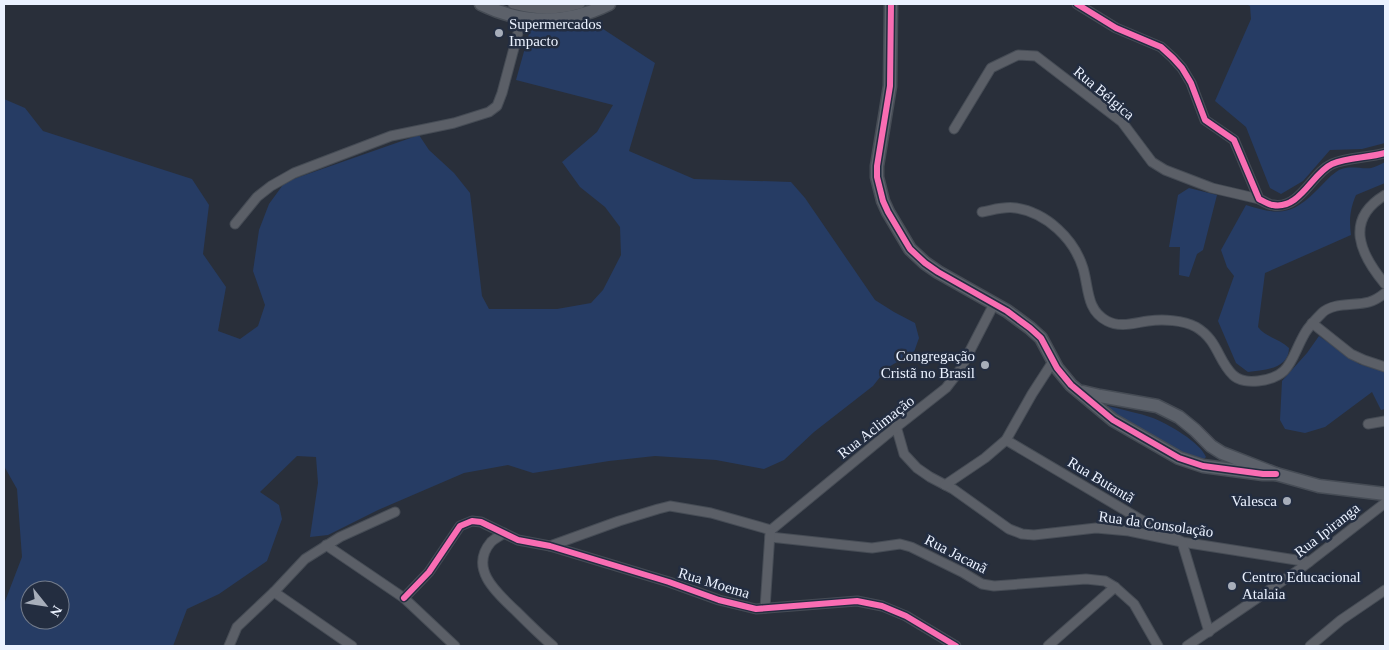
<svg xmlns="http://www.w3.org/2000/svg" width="1389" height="650" font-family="Georgia,serif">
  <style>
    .green { fill: #263c64; fill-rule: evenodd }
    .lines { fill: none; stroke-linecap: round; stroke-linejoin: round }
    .street-casing { stroke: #464c55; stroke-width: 11 }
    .secondary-casing { stroke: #464c55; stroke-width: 15 }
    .street { stroke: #5b5f67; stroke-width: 9 }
    .secondary { stroke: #5c616a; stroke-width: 12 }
    .cycleway-casing { stroke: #232d40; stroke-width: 9 }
    .cycleway { stroke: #f96db3; stroke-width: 6 }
    .poi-dot { fill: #a7aeba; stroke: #232d40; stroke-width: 2 }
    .labels { text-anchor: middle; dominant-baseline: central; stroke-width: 5; stroke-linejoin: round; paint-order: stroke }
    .poi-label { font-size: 15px; fill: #ebf2ff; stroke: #232d40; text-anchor: start }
    .street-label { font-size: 15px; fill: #ebf2ff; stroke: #232d40 }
  </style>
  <rect width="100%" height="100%" fill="#292f3a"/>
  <g class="green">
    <path d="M1246,4h139v139l-23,6 -32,1 -27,31 -22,13 -11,-6 -24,-61 -31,-26 36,-82 -1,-13z"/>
    <path d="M597,25l58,38 -26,88 65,28 97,3 14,16 70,102 19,12 21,11 4,15 -5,14 -27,16 -14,18 -59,46 -30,28 -20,9 -48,-9 -61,-4 -46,5 -76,12 -25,-8 -44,8 -86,37 -50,25 -18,2 8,-54 -2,-26 -19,-1 -37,36 19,13 3,14 -15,42 -48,33 -32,15 -14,37h-169v-42l18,-47 -5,-68 -13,-23v-367l21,9 18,23 149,48 17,26 -6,49 23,33 -8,44 22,8 18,-13 7,-21 -12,-34 6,-41 10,-26 16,-22 134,-47 10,15 25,23 16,20 12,103 7,13h68l34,-6 12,-13 18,-35 -1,-28 -15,-20 -25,-20 -18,-25 35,-30 16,-27 -97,-25 14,-50h40zM30,590h30v30h-30z"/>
    <path d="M1385,162v21l-29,12c-6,14 -7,25 -5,40l-86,38 -7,54c7,10 22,12 31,21 0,21 -25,22 -41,24l-12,-9 -18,-42 16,-45 -7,-9 -6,-17 25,-45c34,11 47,10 73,-17 6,-6 13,-14 20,-18 10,-5 21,-1 32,-2 4,-1 10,-4 14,-6z"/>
    <path d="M1189,188l28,7 -14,55 -6,4 -8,23 -10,-2 1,-28h-11l9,-52z"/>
    <path d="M1319,336l40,28 26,8v37l-4,1 -9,-18 -47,35 -20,6 -20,-4 -5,-9 2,-39 25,-28z"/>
    <path d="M1108,406c15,4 31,7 45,12 15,6 47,24 53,39l-3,3 -28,-9 -70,-41z"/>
  </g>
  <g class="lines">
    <defs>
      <g id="street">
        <path d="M513,4c26,7 41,7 67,0"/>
        <path d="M1077,4l39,24 45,19 12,11 9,10 9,15 14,37 29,20 25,59c4,2 10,6 14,6 27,5 39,-32 59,-41 15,-7 36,-6 53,-11"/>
        <path d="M954,129l37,-61 27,-13 18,1 86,66 30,40 13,8 47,18 47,11"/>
        <path d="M1385,195c-41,25 -25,59 0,89"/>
        <path d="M982,212c11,-2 22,-6 34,-4 31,5 58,31 67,60 6,20 3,42 24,53 13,7 27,2 41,0 15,-2 35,-1 48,6 22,13 22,34 37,48 6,6 17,7 25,6 34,-4 32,-22 47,-48 4,-7 11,-14 17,-20 11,-11 33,-7 47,-11 7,-2 11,-5 16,-9"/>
        <path d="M235,224l22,-27 14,-11 23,-13 97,-37 63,-13 35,-11 8,-6 5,-13 20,-75"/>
        <path d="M1312,323l39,31 13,6 21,7"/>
        <path d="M1368,424l17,-3"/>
        <path d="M896,426l8,28 13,14 13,9 23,12 56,40 13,5 12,1 62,-7 33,3 53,11 127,20"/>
        <path d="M1006,440l132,78 44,24 27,90"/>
        <path d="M945,485l40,-27 21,-18 26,-46 22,-34"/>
        <path d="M771,530l114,-94 61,-48 14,-18 34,-66"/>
        <path d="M504,533c-4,3 -10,6 -13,9 -23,27 7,52 25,69 12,12 24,24 37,35"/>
        <path d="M770,537l102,11 28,-4 11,3 51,25 20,12 12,2 92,-7 19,2 10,6 19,17 24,42"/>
        <path d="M326,545l78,53 51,48"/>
        <path d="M550,546l69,-25 39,-12 12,-3 41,7 60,17"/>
        <path d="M274,592l78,54"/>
        <path d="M404,598l25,-26 31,-46 12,-5 9,1 37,18 32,6 119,36 50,18 37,9 101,-8 25,5 24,10 50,30"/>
        <path d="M765,608l5,-75"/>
        <path d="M229,646l8,-19 37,-35 31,-33 35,-22 55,-25"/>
        <path d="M1048,646l67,-59"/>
        <path d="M1187,646l113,-77 85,-66"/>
        <path d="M1310,646l31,-26 44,-30"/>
      </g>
      <g id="secondary">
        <path d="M481,4c43,21 85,21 128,0"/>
        <path d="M891,4l-1,82 -13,80v11l6,24 5,11 22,37 15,14 13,9 69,39 23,17 11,10 16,30 14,17 42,35 66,38 24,8 60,8h13"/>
        <path d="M1083,392l17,4 57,10 22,11 16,13 16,16 11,7 54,21 43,12 66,8"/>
      </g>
    </defs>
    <use href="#street" class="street-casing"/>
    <use href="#secondary" class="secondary-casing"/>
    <use href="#street" class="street"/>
    <use href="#secondary" class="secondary"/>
    <defs>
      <g id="cycleway">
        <path d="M891,4l-1,82 -13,80v11l6,24 5,11 22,37 15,14 13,9 69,39 23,17 11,10 16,30 14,17 42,35 66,38 24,8 60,8h13"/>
        <path d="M1077,4l39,24 45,19 12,11 9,10 9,15 14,37 29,20 25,59c4,2 10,6 14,6 27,5 39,-32 59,-41 15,-7 36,-6 53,-11"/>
        <path d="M404,598l25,-26 31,-46 12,-5 9,1 37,18 32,6 119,36 50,18 37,9 101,-8 25,5 24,10 50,30"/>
      </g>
    </defs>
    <use href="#cycleway" class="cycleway-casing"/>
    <use href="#cycleway" class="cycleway"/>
  </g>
  <g class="poi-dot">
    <circle cx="499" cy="33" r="5"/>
    <circle cx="985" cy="365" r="5"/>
    <circle cx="1287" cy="501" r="5"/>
    <circle cx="1232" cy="586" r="5"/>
  </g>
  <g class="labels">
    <g class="poi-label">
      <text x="509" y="24">Supermercados<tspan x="509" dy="17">Impacto</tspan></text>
      <text x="975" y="356" text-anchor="end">Congregação<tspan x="975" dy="17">Cristã no Brasil</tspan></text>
      <text x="1277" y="501" text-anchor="end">Valesca</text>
      <text x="1242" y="577">Centro Educacional<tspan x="1242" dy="17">Atalaia</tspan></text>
    </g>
    <g class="street-label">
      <text transform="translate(1104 93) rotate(40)">Rua Bélgica</text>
      <text transform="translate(876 427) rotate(-38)">Rua Aclimação</text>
      <text transform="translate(1101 480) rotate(31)">Rua Butantã</text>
      <text transform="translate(1156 524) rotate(8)">Rua da Consolação</text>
      <text transform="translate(1327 530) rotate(-38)">Rua Ipiranga</text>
      <text transform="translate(956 554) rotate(27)">Rua Jacanã</text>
      <text transform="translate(714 583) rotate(17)">Rua Moema</text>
    </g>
  </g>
  <rect width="1389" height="650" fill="none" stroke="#ebf2ff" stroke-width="10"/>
  <g transform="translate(45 605) rotate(120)"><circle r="24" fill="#232d40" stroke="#737c8c"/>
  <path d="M0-4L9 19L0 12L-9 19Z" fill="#a7aeba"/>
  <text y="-8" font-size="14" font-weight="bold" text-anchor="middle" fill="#ebf2ff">N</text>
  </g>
</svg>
